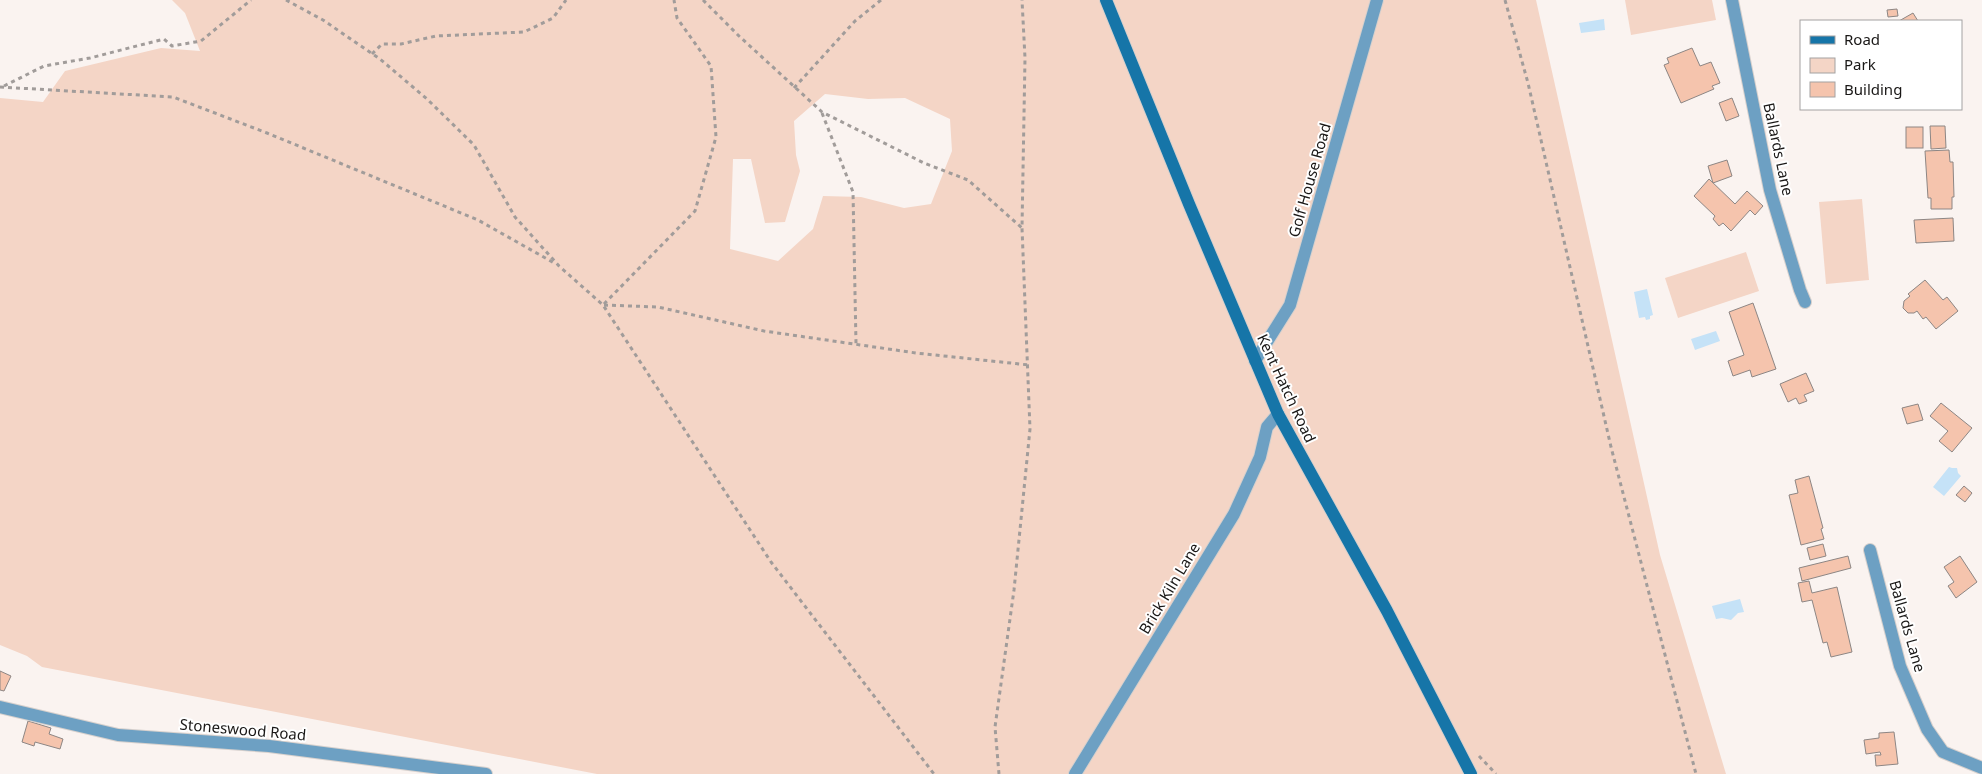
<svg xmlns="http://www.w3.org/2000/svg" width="1982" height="774" font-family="'Noto Sans',sans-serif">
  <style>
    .green { fill: #f4d5c6; fill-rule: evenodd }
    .water { fill: #c5e2f7 }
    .building { fill: #f5c4ad; stroke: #8d8684 }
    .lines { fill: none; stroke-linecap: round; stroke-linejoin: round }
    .minor-casing { stroke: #d6d0cd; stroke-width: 14 }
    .secondary-casing { stroke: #d6d0cd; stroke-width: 14 }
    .path { stroke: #a19c9a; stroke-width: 3; stroke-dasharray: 4 4; stroke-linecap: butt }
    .minor { stroke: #6da0c3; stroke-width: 12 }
    .secondary { stroke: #1675a8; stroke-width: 12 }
    .labels { text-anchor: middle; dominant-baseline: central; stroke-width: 4; stroke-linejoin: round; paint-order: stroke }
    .street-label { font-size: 15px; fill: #191716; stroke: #fff }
  </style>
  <rect width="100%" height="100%" fill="#faf3f0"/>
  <g class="green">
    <path d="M172,0h1364l124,555 66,219h-1129l-555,-107 -15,-11 -27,-11v-547l43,4 22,-31 96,-23 39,3 -15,-38zM825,94l43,5 37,-1 45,21 2,32 -21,53 -27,4 -43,-11 -38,-1 -10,33 -35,32 -48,-12 3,-90h18l14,64 20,-1 15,-51 -4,-16 -2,-34z"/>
    <path d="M1625,0h87l4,20 -85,15z"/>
    <path d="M1862,199l7,81 -43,4 -7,-82z"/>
    <path d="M1746,252l13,39 -81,27 -13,-40z"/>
  </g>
  <g class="water">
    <path d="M1604,19l1,11 -24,3 -2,-10z"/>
    <path d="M1647,289l6,26 -3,1v3l-4,1 -1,-3 -6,1 -5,-26z"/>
    <path d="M1716,331l4,10 -25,9 -4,-11z"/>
    <path d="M1949,467l3,1h5l1,5 3,3 -17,20 -11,-9z"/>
    <path d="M1740,599l4,13 -6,1 -7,7 -9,-2 -6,1 -4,-13z"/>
  </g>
  <g class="building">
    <path d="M1897,9l1,7 -10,1 -1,-7z"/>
    <path d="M1913,13l5,8h-19z"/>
    <path d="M1692,48l8,18 11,-4 9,21 -8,3 2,3 -33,14 -17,-38 5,-2 -2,-5z"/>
    <path d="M1732,98l7,18 -13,5 -7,-18z"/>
    <path d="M1930,126h15l1,22 -15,1z"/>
    <rect x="1906" y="127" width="17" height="21"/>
    <path d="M1949,150l1,12h3l1,35h-2v12h-21v-11h-3l-3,-47z"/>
    <path d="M1727,160l5,16 -19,7 -5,-17z"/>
    <path d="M1709,179l26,25 12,-13 16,15 -8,9 -5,-5 -19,21 -8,-8 -4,3 -6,-7 2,-3 -21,-20z"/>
    <path d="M1953,218l1,23 -38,2 -2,-23z"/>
    <path d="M1925,280l18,20 4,-3 11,14 -22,18 -10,-12 -3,2 -6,-8 -3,2h-6l-5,-5 1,-7 6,-5 -2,-2z"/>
    <path d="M1753,303l23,66 -24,8 -2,-7 -17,6 -5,-15 16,-6 -15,-43z"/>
    <path d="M1806,373l8,18 -10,4 3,6 -8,3 -3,-6 -8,4 -8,-18z"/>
    <path d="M1941,403l31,25 -20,24 -13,-11 9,-10 -18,-15z"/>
    <path d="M1918,404l5,16 -16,4 -5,-16z"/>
    <path d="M1809,476l14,52 -2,1 3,10 -23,6 -12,-50 9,-2 -3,-13z"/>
    <path d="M1964,486l8,7 -7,9 -9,-7z"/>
    <path d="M1823,544l3,12 -16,4 -3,-12z"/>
    <path d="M1848,556l3,12 -49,13 -3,-13z"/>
    <path d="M1960,556l17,26 -21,16 -8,-12 6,-4 -10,-15z"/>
    <path d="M1809,581l3,12 25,-6 15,65 -21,5 -4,-15 -4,1 -11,-43 -10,2 -4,-19z"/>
    <path d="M0,671l11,5 -7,15 -4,-1z"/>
    <path d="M28,721l23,7 -2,6 14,5 -3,10 -25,-7 -1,4 -12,-4z"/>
    <path d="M1894,732l4,32 -22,2 -1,-11h6l-1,-3 -14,2 -2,-14 15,-2v-5z"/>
  </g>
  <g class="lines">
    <defs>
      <g id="minor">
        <path d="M1732,0l38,190 30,100 5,12"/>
        <path d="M1255,361l35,-56 87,-305"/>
        <path d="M1870,550l30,116 27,63 16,23 39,16"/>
        <path d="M0,707l118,28 151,11 217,28"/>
        <path d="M1075,774l159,-260 26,-57 7,-30 11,-13"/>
      </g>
      <path id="secondary" d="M1106,0l83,204 89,210 109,197 84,163"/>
    </defs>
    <use href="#minor" class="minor-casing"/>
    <use href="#secondary" class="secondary-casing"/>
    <g class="path">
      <path d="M286,0l37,20 57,39 47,40 47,46 41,72 44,49 44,39 168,257 163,212"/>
      <path d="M703,0l36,36 83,76 102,51 44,17 54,48"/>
      <path d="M1505,0l23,83 83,364 85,327"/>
      <path d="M372,54l10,-10h19l35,-8 88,-4 29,-14 13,-18"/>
      <path d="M4,86l40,-20 46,-8 74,-19 8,7 29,-5 50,-41"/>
      <path d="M0,87l173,10 94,36 211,87 78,44"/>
      <path d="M794,88l61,-67 26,-21"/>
      <path d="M822,113l31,79 3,152"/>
      <path d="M604,304l91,-93 21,-74 -5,-71 -34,-48 -3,-18"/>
      <path d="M604,305l54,2 106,24 152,22 113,12"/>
      <path d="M1479,756l17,18"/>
      <path d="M999,774l-4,-47 19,-137 16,-161 -8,-201 3,-170 -3,-58"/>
    </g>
    <use href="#minor" class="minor"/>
    <use href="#secondary" class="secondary"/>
  </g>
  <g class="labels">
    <g class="street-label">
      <text transform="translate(1779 149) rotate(78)">Ballards Lane</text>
      <text transform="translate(1309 180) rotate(-74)">Golf House Road</text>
      <text transform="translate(1287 388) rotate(65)">Kent Hatch Road</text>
      <text transform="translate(1169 588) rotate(-59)">Brick Kiln Lane</text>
      <text transform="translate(1908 626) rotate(74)">Ballards Lane</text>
      <text transform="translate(243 729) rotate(5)">Stoneswood Road</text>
    </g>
  </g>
  <rect x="1800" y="20" width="162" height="90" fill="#ffffff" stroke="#a3a2a2"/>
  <rect x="1810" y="36" width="25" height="8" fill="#1675a8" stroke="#a3a2a2"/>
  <text x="1844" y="45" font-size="15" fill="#191716">Road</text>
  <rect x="1810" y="58" width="25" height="15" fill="#f4d5c6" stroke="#a3a2a2"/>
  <text x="1844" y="70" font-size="15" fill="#191716">Park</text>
  <rect x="1810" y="82" width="25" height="15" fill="#f5c4ad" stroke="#a3a2a2"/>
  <text x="1844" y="95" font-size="15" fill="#191716">Building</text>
</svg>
